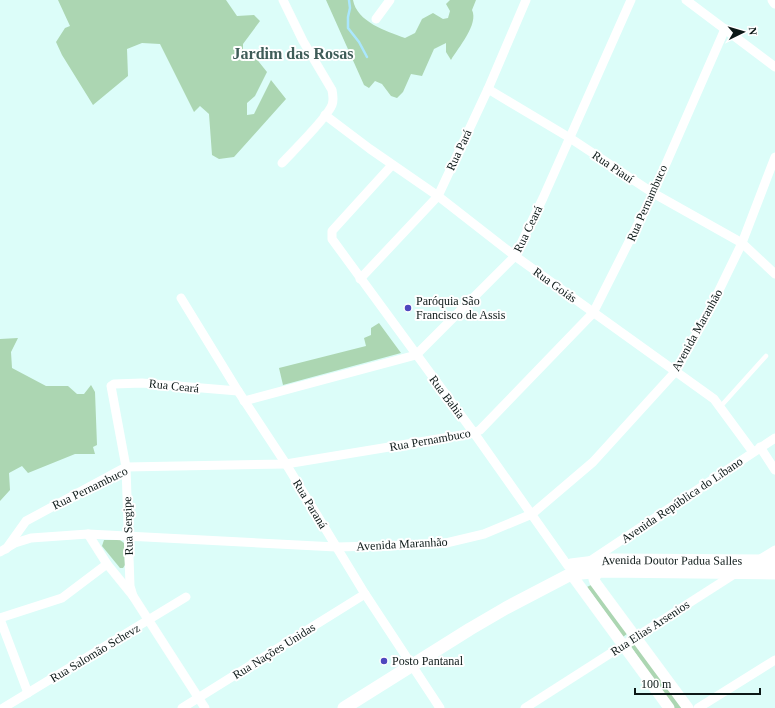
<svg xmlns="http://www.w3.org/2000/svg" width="775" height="708" font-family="Georgia,serif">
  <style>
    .green { fill: #acd6b2 }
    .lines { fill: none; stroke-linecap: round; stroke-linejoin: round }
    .stream { stroke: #aae7fe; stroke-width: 2.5 }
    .service { stroke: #fff; stroke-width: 4.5 }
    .minor { stroke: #fff; stroke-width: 9 }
    .tertiary { stroke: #fff; stroke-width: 11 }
    .secondary { stroke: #fff; stroke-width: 13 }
    .poi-dot { fill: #4e47be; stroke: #fff; stroke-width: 1.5 }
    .labels { text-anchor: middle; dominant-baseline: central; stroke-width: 4; stroke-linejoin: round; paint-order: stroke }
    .street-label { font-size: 12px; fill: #0c1817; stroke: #fff }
    .poi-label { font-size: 12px; fill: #0c1817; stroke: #fff; text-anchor: start }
    .district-label { font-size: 16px; font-weight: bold; fill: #3f5c58; stroke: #fff }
  </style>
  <rect width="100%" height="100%" fill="#dcfdf9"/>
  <g class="green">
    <path d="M58,0h168l11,16 17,-1 6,6 -17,23v5l4,7 8,1 12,15 -12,24 -8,7v12l7,-1 17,-34 15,19 -52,58 -15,2 -7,-4 -3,-41 -9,-8 -6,6 -34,-68 -18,-1 -15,6 1,27 -35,29 -31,-50 -6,-13 9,-14 5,-2z"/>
    <path d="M326,0h27c4,22 33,31 52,38l10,-5 7,-14 11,-6 10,6 5,-1 2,-7 -4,-7 4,-4h26l-4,10c7,14 -14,38 -21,50l-5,-8v-9l-12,6 -12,27 -11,-2 -8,18 -6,6 -6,-2 -9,-12 -7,-3 -6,7 -5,-3z"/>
    <path d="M379,323l22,30 -118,32 -4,-17 87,-22 -2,-8 7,-3v-7z"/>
    <path d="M18,338l-7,14 1,16 34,18h22l9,8h7l7,-9 4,7 2,53 -4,2 2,7h-20l-47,19 -6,-7 -13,7 1,17 -10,11v-162z"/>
    <path d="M104,540h16l4,3 1,22 -2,3h-3l-18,-22z"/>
    <path d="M591,585l37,48 -5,4 -36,-50z"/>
    <path d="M636,641l49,67h-13l-42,-63z"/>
  </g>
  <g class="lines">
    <path class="stream" d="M349,0l1,8 -2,9v11l11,14 8,15"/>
    <path class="service" d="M721,406l45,-50"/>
    <g class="minor">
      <path d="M686,0l89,67"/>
      <path d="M376,19l14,-19"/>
      <path d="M488,89l82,49 83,55 89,50 33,31"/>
      <path d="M325,115l45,34 68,47 77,60 199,143 39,53"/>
      <path d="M282,163c11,-12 45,-45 50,-58 2,-5 1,-10 0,-15l-29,-49 -20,-41"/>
      <path d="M392,165l-60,66v8l142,194 94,133"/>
      <path d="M360,279l78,-83 50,-107 38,-89"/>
      <path d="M181,298l57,93 48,73 79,130 75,114"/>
      <path d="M244,401l172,-46 99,-99 28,-58 88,-198"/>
      <path d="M760,447l15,23"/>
      <path d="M88,534l19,30 26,32 72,112"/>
      <path d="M6,549l20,-28 100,-54 160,-3 188,-31 6,-3 113,-117 58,-115 74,-169"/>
      <path d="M0,552l15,-9 16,-5 57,-4 248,13 83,-2 27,-2 38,-9 48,-20 61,-52 82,-90 33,-59 34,-70 33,-86"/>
      <path d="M590,561l185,-123"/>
      <path d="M757,561l18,-11"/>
      <path d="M133,596l-3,-10 -4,-119 -15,-81 3,-2 28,-1 96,8"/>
      <path d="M0,618l62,-20 45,-34"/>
      <path d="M0,619l28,74"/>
      <path d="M3,708l183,-111"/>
      <path d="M182,708l183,-114"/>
      <path d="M525,708l211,-135"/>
      <path d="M698,708l77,-48"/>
    </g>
    <g class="tertiary">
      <path d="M773,0l2,3"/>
      <path d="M598,571l-4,8 1,3 93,126"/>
      <path d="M571,574l98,134"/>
    </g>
    <g class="secondary">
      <path id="s1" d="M571,565l40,-5 164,1"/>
      <path d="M344,708l126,-79 36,-21 65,-34 31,-3 173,2"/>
    </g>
  </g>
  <g class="poi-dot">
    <circle cx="408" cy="308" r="4"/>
    <circle cx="384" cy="661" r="4"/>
  </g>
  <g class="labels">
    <g class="street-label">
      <text transform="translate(459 150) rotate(-65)">Rua Pará</text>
      <text transform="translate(613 167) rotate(34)">Rua Piauí</text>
      <text transform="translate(647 203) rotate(-66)">Rua Pernambuco</text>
      <text transform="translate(528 229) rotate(-64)">Rua Ceará</text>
      <text transform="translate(555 285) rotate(36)">Rua Goiás</text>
      <text transform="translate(697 330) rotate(-61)">Avenida Maranhão</text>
      <text transform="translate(174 386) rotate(6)">Rua Ceará</text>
      <text transform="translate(447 397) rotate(53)">Rua Bahia</text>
      <text transform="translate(430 440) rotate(-10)">Rua Pernambuco</text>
      <text transform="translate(90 488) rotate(-26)">Rua Pernambuco</text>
      <text transform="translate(682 500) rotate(-34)">Avenida República do Líbano</text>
      <text transform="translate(310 504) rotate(59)">Rua Paraná</text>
      <text transform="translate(128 526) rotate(-92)">Rua Sergipe</text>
      <text transform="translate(402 544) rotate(-3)">Avenida Maranhão</text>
      <text stroke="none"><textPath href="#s1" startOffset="101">Avenida Doutor Padua Salles</textPath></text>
      <text transform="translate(650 628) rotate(-33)">Rua Elias Arsenios</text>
      <text transform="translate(274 651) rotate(-32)">Rua Nações Unidas</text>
      <text transform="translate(95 653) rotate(-31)">Rua Salomão Schevz</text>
    </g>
    <g class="poi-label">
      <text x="416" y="301">Paróquia São<tspan x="416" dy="14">Francisco de Assis</tspan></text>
      <text x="392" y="661">Posto Pantanal</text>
    </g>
    <g class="district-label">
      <text x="293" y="53">Jardim das Rosas</text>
    </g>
  </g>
  <g transform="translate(743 32) rotate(85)" stroke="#ffffff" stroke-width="3" paint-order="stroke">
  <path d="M0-3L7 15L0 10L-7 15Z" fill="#0c1817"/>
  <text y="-6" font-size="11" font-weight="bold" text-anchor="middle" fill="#0c1817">N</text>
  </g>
  <path d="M635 688v6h125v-6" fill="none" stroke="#0c1817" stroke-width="2"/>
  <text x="641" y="688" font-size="12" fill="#0c1817" stroke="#ffffff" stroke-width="3" paint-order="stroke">100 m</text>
</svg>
